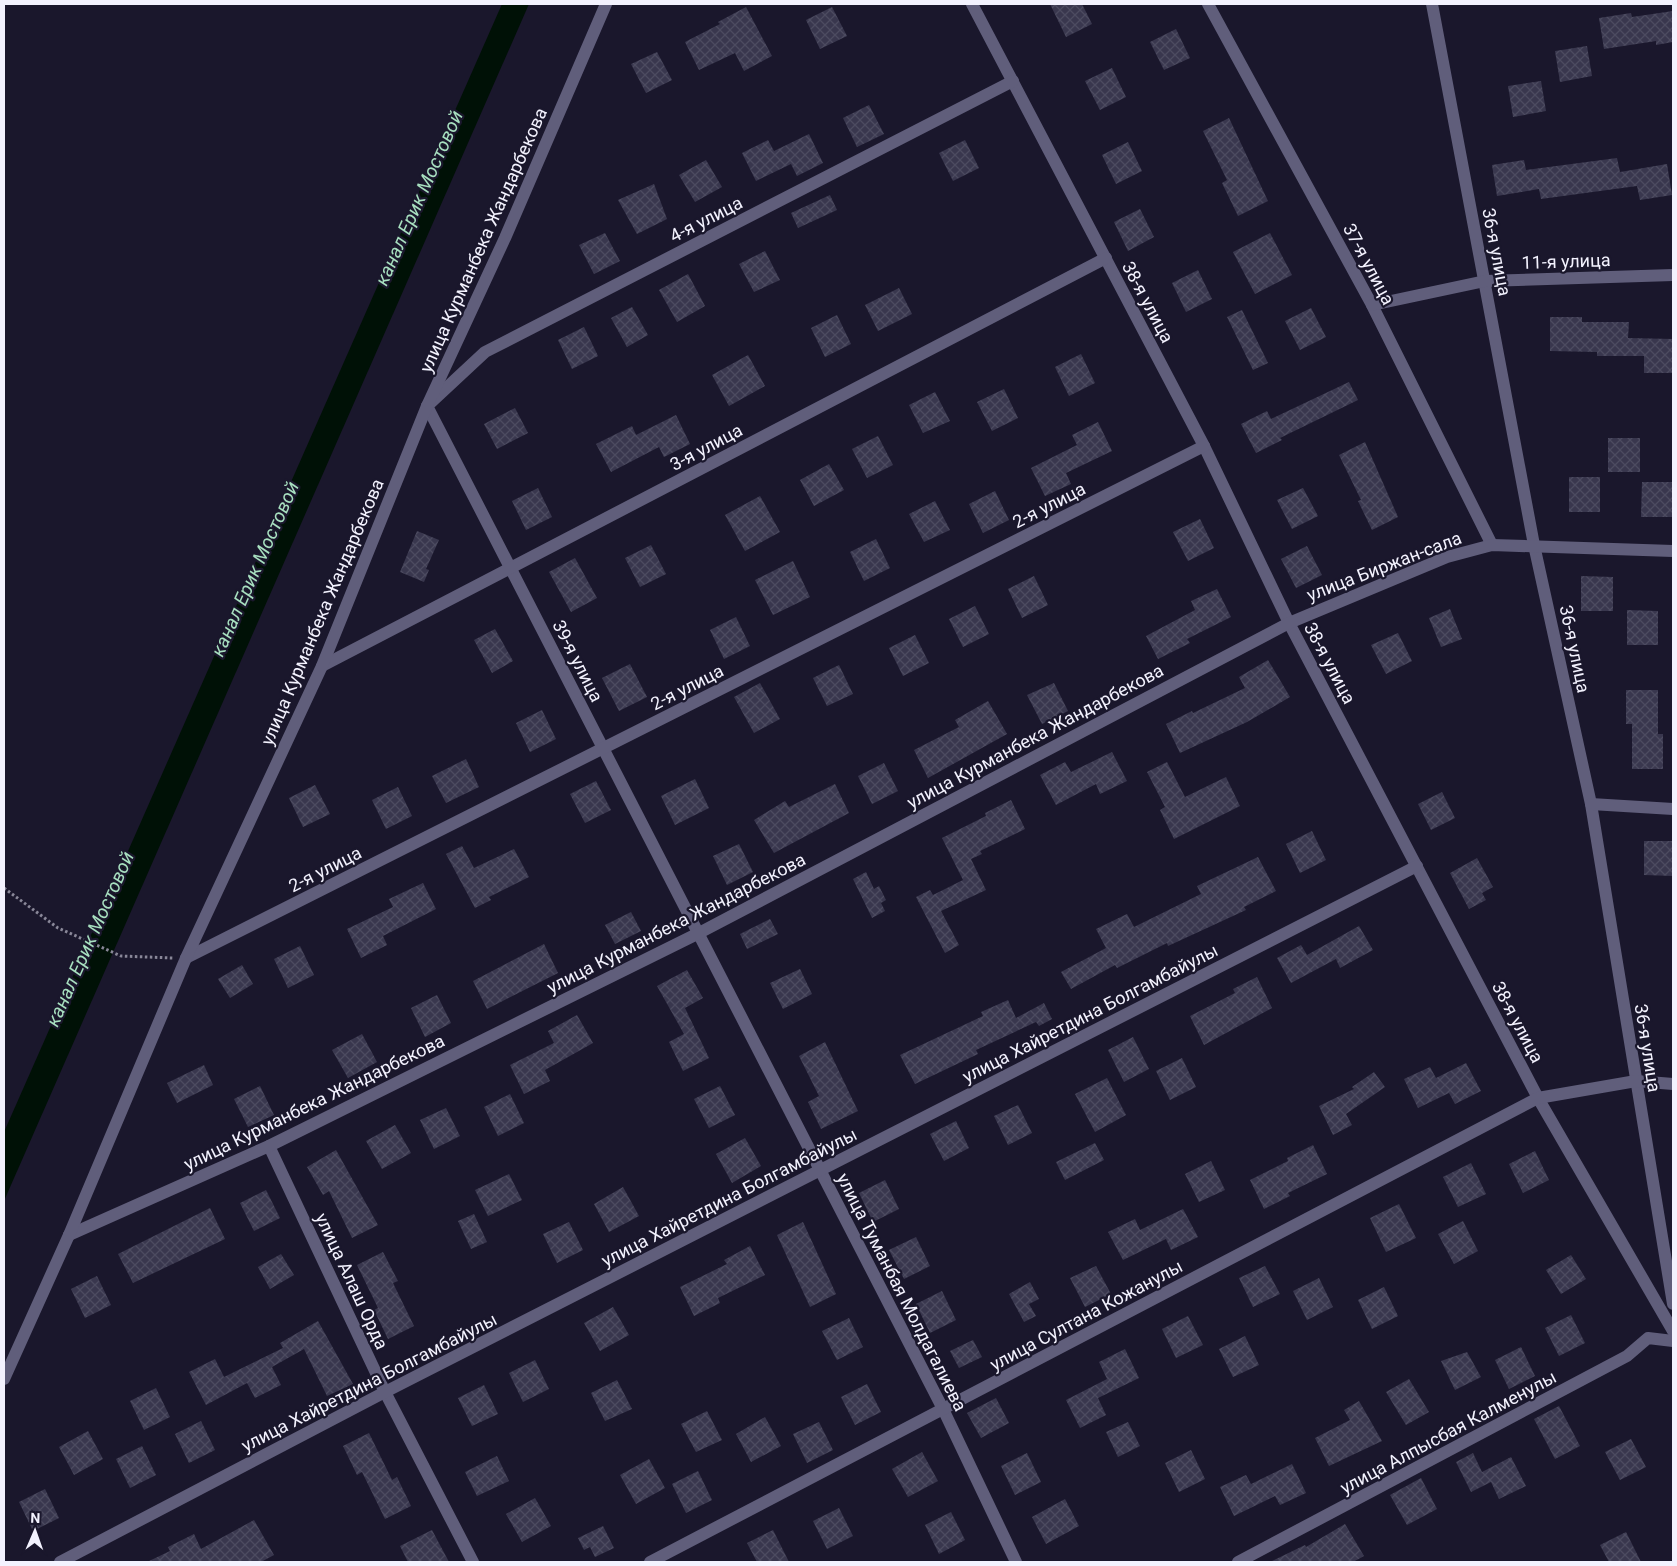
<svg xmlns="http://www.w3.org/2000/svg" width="1677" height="1566" font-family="Roboto,sans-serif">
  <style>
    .water { fill: #001106 }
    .building { fill: url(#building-cross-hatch) }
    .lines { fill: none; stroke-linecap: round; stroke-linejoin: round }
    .path { stroke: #898798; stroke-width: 3; stroke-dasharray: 2.5 2.5; stroke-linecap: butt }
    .street { stroke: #605e7b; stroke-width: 12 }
    .labels { text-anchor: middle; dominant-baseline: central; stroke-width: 4.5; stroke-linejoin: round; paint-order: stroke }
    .street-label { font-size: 18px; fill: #f3f2fe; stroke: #1a172c }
    .water-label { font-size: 19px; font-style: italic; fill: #a8e0c0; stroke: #1a172c }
  </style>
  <defs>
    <pattern id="building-cross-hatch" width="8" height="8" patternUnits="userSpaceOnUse" patternTransform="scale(1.25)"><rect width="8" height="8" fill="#39374e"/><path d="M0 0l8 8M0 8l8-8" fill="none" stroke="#4c4b60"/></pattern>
  </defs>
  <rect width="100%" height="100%" fill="#1a172c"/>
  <path class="water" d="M502,4h27l-525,1197v-69z"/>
  <g class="building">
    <path d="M1050,4h32l10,20 -26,13z"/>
    <path d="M746,7l26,49 -28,15 -9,-18 -36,17 -14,-28 35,-18 -2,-2z"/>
    <path d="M832,7l15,29 -27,13 -14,-29z"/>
    <path d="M1673,11v31l-17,3v-4l-52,8 -5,-31 32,-5 1,4z"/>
    <path d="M1176,29l14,29 -26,12 -14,-28z"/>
    <path d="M1587,46l5,30 -32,6 -5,-31z"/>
    <path d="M657,52l15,28 -26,13 -15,-29z"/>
    <path d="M1112,68l14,29 -26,13 -15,-29z"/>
    <path d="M1541,81l5,30 -33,6 -5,-31z"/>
    <path d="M869,105l15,29 -27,13 -14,-29z"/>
    <path d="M1229,118l39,83 -30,15 -16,-33 5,-3 -24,-49z"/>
    <path d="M809,134l14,29 -26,13 -6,-12 -35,17 -14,-28 26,-13 6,11z"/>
    <path d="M965,140l14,28 -26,13 -14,-28z"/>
    <path d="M1128,142l14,29 -26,13 -14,-29z"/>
    <path d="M1617,158l3,14 47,-8 5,31 -32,5 -3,-14 -96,13 -2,-10 -42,7 -5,-31 32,-5 2,10z"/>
    <path d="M706,160l16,27 -27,15 -16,-27z"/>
    <path d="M654,184l13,35 -30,15 -19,-34z"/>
    <path d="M830,195l7,15 -39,18 -7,-15z"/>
    <path d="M1140,209l14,28 -26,14 -14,-29z"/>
    <path d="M605,233l15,28 -26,13 -15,-29z"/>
    <path d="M1270,233l22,42 -37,19 -22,-42z"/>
    <path d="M765,251l15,29 -26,12 -15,-28z"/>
    <path d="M1198,270l14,29 -26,13 -14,-29z"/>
    <path d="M688,274l17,32 -28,16 -18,-32z"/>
    <path d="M899,288l13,26 -34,17 -13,-26z"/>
    <path d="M632,307l16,28 -21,12 -16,-29z"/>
    <path d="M1311,308l15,29 -26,13 -15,-29z"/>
    <path d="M1242,310l26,53 -15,7 -26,-53z"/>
    <path d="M837,315l14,29 -26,13 -14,-29z"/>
    <path d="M1550,317h32v5h47l-1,16 45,1v34h-29v-17h-47v-4l-47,-1z"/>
    <path d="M584,327l14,29 -26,13 -14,-29z"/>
    <path d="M1081,354l14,29 -26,13 -14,-29z"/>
    <path d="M748,355l17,31 -36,20 -17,-31z"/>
    <path d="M1349,382l9,18 -78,38 2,2 -26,13 -15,-29 26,-13 4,8z"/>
    <path d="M1004,389l14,29 -26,13 -15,-29z"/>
    <path d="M935,392l15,29 -27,12 -14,-28z"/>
    <path d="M515,408l13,25 -31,16 -13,-25z"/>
    <path d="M676,415l14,29 -26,13 -5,-10 -48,25 -15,-28 36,-18 4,9z"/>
    <path d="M1098,422l14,29 -46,22 5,11 -26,12 -14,-28 46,-23 -5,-10z"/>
    <path d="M878,436l15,29 -26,13 -15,-29z"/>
    <rect x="1608" y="438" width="32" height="34"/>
    <path d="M1365,442l33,75 -26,13 -14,-29 3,-1 -22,-45z"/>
    <path d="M829,464l15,26 -30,16 -14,-26z"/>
    <rect x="1569" y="477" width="31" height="35"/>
    <path d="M1642,482h31v35h-32z"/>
    <path d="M538,488l14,29 -26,13 -14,-29z"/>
    <path d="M1303,488l15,28 -26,13 -15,-29z"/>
    <path d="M995,491l14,29 -26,13 -14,-29z"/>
    <path d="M760,496l20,36 -35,19 -20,-36z"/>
    <path d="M935,501l15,29 -26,12 -15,-28z"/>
    <path d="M1200,519l14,29 -26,13 -15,-29z"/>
    <path d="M417,531l22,9 -13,29 3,1 -5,12 -24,-10z"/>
    <path d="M876,539l14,29 -26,13 -14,-29z"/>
    <path d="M651,545l15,29 -26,13 -15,-29z"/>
    <path d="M1307,546l15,29 -26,13 -15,-29z"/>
    <path d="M575,558l22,40 -26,14 -22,-40z"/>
    <path d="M793,561l17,36 -37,18 -18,-35z"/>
    <path d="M1034,576l14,29 -26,13 -14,-29z"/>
    <path d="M1581,576l32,1v34h-32z"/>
    <path d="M1217,589l14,28 -44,22 3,4 -32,16 -12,-23 49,-26 -4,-9z"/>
    <path d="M975,606l14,28 -26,13 -14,-28z"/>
    <path d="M1450,609l12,30 -21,8 -12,-29z"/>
    <path d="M1627,610l31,1v34h-31z"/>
    <path d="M736,617l14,29 -26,13 -14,-29z"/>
    <path d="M495,629l18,32 -21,12 -18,-33z"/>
    <path d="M1398,633l14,28 -26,13 -15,-29z"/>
    <path d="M915,635l14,28 -26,13 -14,-28z"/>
    <path d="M1268,660l22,37 -43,25 -67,31 -14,-29 26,-13 1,2 52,-25 -6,-11z"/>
    <path d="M630,664l17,33 -28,14 -17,-33z"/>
    <path d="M839,665l14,29 -26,12 -14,-28z"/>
    <path d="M760,683l20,36 -26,14 -20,-36z"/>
    <path d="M1054,683l14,28 -26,13 -15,-29z"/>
    <path d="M1626,690h32v44h5v35h-31v-45h-6z"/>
    <path d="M988,701l19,33 -79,44 -14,-28 45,-23 -4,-7z"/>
    <path d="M542,710l14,29 -26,13 -14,-29z"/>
    <path d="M1112,752l15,29 -27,13 -4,-10 -40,21 -16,-30 25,-13 6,10z"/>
    <path d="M466,759l13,28 -33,16 -14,-27z"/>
    <path d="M1167,762l18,35 41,-20 14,29 -66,33 -14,-29 5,-3 -18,-35z"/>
    <path d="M884,763l14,28 -26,13 -14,-28z"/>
    <path d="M695,779l14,29 -34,17 -14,-29z"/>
    <path d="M596,781l15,29 -26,13 -15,-29z"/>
    <path d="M835,784l14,29 -75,40 -20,-33 31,-19 4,6z"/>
    <path d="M315,785l15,29 -27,13 -14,-29z"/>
    <path d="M398,787l14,29 -26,13 -14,-29z"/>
    <path d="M1442,792l13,26 -24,12 -13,-26z"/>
    <path d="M1011,800l14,29 -45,22 2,3 -11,5 15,31 -45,21 18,34 -14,8 -29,-56 14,-7 3,5 30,-15 -21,-42 44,-22 -1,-3z"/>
    <path d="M1312,831l14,29 -26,13 -14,-29z"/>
    <path d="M1644,841h29v35l-29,-1z"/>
    <path d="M739,844l14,28 -26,13 -14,-29z"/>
    <path d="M462,846l12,22 40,-19 15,28 -40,20 2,3 -16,8 -29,-54z"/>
    <path d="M1258,857l18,34 -32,16 2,3 -78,36 -1,-3 -50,25 -2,-3 -44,24 -10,-17 45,-24 -10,-19 31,-15 7,13 67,-33 -4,-8z"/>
    <path d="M1477,858l16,29 -11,6 4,7 -17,9 -19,-36z"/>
    <path d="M866,872l8,17 5,-3 7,14 -5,3 4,8 -13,7 -19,-39z"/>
    <path d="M423,883l13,26 -53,27 4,9 -26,13 -14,-29 46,-22 -4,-8z"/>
    <path d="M631,912l10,19 -26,13 -10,-19z"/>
    <path d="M770,919l8,15 -31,15 -7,-15z"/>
    <path d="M1359,926l14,24 -33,18 -4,-9 -45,24 -14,-25 24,-13 6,10z"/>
    <path d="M544,944l14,29 -71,36 -14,-28z"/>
    <path d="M300,946l14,29 -26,13 -14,-29z"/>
    <path d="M242,965l11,19 -23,14 -12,-19z"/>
    <path d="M800,969l12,25 -29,15 -13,-26z"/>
    <path d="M687,970l16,28 -18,10 24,50 -26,13 -14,-29 15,-8 -27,-48z"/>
    <path d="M1257,977l15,31 -68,37 -14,-29 45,-23 -2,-4z"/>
    <path d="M437,995l14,28 -26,14 -14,-29z"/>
    <path d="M1008,1000l8,18 28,-15 8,16 -13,7 -3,-4 -60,28 2,4 -63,30 -15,-29 83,-39 -2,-4z"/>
    <path d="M577,1015l16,28 -48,27 5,11 -26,13 -14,-29 44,-22 -6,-12z"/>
    <path d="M362,1034l15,28 -29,16 -16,-28z"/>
    <path d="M1133,1037l16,32 -25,13 -16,-32z"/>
    <path d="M825,1042l33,69 -37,18 -13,-27 11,-6 -20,-40z"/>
    <path d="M1182,1058l14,29 -26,13 -14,-29z"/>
    <path d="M1466,1063l15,28 -26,13 -6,-11 -31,15 -14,-29 26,-12 6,11z"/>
    <path d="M204,1065l9,20 -36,18 -10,-20z"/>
    <path d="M1374,1072l11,15 -39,27 6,11 -19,10 -14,-29 35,-17 -2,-2z"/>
    <path d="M1107,1078l19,37 -31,17 -20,-38z"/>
    <path d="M260,1086l14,29 -26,12 -14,-28z"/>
    <path d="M720,1086l15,29 -26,13 -15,-29z"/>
    <path d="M510,1094l14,29 -26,13 -14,-29z"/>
    <path d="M1018,1105l14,28 -24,12 -14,-29z"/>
    <path d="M446,1108l14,28 -26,13 -14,-29z"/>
    <path d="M956,1121l13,27 -25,13 -14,-27z"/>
    <path d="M395,1125l16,28 -29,16 -16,-28z"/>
    <path d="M745,1138l16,28 -29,17 -16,-29z"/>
    <path d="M1095,1143l9,17 -39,20 -9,-18z"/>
    <path d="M1313,1145l14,29 -39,19 2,3 -26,13 -14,-29 38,-19 -1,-3z"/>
    <path d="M336,1150l42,75 -26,13 -23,-47 -6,4 -16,-28z"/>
    <path d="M1535,1151l14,29 -26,13 -14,-29z"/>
    <path d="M1211,1161l14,29 -26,12 -14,-28z"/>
    <path d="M1471,1163l15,31 -28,13 -15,-30z"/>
    <path d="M509,1174l13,26 -34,16 -13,-26z"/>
    <path d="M885,1180l14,29 -26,13 -14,-29z"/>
    <path d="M623,1187l16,29 -30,16 -15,-28z"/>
    <path d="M266,1190l14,28 -26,13 -14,-28z"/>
    <path d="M1399,1204l17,34 -30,14 -16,-34z"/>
    <path d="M210,1208l15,31 -92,44 -15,-29z"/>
    <path d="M1183,1209l15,28 -27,13 -5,-11 -43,21 -15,-28 27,-13 5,11z"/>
    <path d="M474,1214l13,28 -16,7 -13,-28z"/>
    <path d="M1463,1221l15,30 -24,13 -16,-30z"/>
    <path d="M569,1222l14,28 -26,13 -14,-29z"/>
    <path d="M803,1222l33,72 -26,13 -33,-72z"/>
    <path d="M916,1237l14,29 -26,13 -15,-29z"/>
    <path d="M750,1246l15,29 -47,23 2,5 -26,13 -14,-29 47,-23 -3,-4z"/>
    <path d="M383,1252l15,29 -5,2 21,43 -26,13 -14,-29 4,-2 -21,-43z"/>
    <path d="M281,1254l13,21 -24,14 -12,-22z"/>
    <path d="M1571,1255l15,24 -25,15 -15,-24z"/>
    <path d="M1096,1266l15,28 -26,13 -15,-29z"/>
    <path d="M1265,1266l15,28 -27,13 -14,-29z"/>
    <path d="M97,1276l14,29 -26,13 -14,-29z"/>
    <path d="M1319,1278l14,29 -26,13 -14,-29z"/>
    <path d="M1030,1282l9,17 -10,5 7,12 -12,6 -15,-28z"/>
    <path d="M1384,1287l14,29 -26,13 -14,-29z"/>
    <path d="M942,1291l14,29 -26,13 -14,-29z"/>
    <path d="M613,1307l16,28 -29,16 -16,-28z"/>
    <path d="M1571,1315l14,28 -26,13 -14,-28z"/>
    <path d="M1188,1316l15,29 -27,13 -14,-29z"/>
    <path d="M849,1318l14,29 -26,13 -15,-29z"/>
    <path d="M318,1321l35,63 -26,12 -23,-47 -32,18 9,18 -26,13 -8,-15 -41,22 -17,-33 26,-13 9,18 59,-29 -3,-5z"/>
    <path d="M1245,1336l14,29 -26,12 -14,-28z"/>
    <path d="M973,1340l9,17 -23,11 -9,-17z"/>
    <path d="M1521,1347l14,29 -26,13 -14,-29z"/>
    <path d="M1125,1349l14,29 -41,20 8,17 -26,13 -14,-28 41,-21 -8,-17z"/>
    <path d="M1467,1352l14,25 -26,13 -14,-29z"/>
    <path d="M535,1360l14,29 -26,13 -14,-29z"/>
    <path d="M1409,1379l20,33 -23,13 -20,-33z"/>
    <path d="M617,1380l15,29 -27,12 -14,-28z"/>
    <path d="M867,1384l14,28 -26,13 -14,-28z"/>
    <path d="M484,1385l14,29 -26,12 -14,-28z"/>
    <path d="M156,1388l14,29 -26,13 -14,-29z"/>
    <path d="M996,1398l13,25 -28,15 -14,-25z"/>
    <path d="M1359,1401l23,40 -53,25 -14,-28 35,-18 -6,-10z"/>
    <path d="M1559,1406l21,40 -25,13 -21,-40z"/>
    <path d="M707,1411l15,29 -26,12 -15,-28z"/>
    <path d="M765,1417l16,29 -30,16 -15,-28z"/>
    <path d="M201,1421l14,29 -26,13 -14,-29z"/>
    <path d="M819,1422l14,28 -26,13 -14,-29z"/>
    <path d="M1128,1422l12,24 -22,11 -12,-25z"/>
    <path d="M88,1431l15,28 -29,16 -15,-28z"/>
    <path d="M369,1433l23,47 5,-3 14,29 -26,13 -23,-47 -5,3 -14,-29z"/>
    <path d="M1631,1439l15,28 -26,13 -15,-28z"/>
    <path d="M142,1446l14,29 -26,13 -14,-29z"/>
    <path d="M1191,1450l14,29 -26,13 -14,-29z"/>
    <path d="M922,1452l16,29 -30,16 -16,-28z"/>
    <path d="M1027,1453l14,29 -26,13 -14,-29z"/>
    <path d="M1473,1453l9,19 29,-15 15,29 -27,13 -8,-17 -20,10 -15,-30z"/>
    <path d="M497,1456l12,25 -32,15 -12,-24z"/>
    <path d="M649,1459l16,29 -29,16 -16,-29z"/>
    <path d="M1292,1464l14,29 -26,12 -5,-9 -41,20 -14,-29 26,-12 5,9z"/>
    <path d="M698,1471l14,29 -26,13 -14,-29z"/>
    <path d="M1421,1478l16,31 -30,16 -17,-30z"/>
    <path d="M45,1489l14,29 -26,13 -14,-29z"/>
    <path d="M535,1498l16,28 -29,16 -16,-28z"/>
    <path d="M1065,1499l14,27 -33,18 -14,-27z"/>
    <path d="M839,1508l14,28 -26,13 -14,-28z"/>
    <path d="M951,1512l14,28 -26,14 -14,-29z"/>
    <path d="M254,1520l20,35 -13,7h-114l23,-11 -2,-4 26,-13 7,15z"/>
    <path d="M1345,1524l19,32 -11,6h-83l35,-17 1,2z"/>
    <path d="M603,1526l11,22 -19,9 -5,-10 -6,3 -6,-12z"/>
    <path d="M432,1530l17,32h-41l-8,-16z"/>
    <path d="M773,1530l16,32h-32l-10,-19z"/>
    <path d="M1626,1532l15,30h-32l-9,-17z"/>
  </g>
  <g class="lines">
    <path class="path" d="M4,888l54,40 63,28 52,2"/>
    <g class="street">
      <path d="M972,4l232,442 85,177 249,475 135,233"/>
      <path d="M1208,4l164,301 120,240"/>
      <path d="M1432,4l102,541 57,259 82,500"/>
      <path d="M1013,81l-528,271 -58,54 516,1003 73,153"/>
      <path d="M1372,305l113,-24 188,-6"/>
      <path d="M322,666l784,-408"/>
      <path d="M1591,804l82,5"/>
      <path d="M186,958l1018,-512"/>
      <path d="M269,1146l116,246 88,170"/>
      <path d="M69,1235l200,-89 430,-213 590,-310 158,-66 45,-12 181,6"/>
      <path d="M4,1379l65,-144 117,-277 136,-292 105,-260 78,-168 101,-234"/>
      <path d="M60,1562l325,-170 1032,-526"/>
      <path d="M650,1562l888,-464 98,-17 37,3"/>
      <path d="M1238,1562l389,-206 21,-18 25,3"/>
    </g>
  </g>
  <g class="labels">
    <g class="street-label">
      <text transform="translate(706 219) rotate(-27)">4-я улица</text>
      <text transform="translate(483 240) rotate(-66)">улица Курманбека Жандарбекова</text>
      <text transform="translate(1497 252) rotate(79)">36-я улица</text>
      <text transform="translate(1566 261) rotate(-2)">11-я улица</text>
      <text transform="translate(1369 264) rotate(62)">37-я улица</text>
      <text transform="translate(1148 302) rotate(62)">38-я улица</text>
      <text transform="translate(706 447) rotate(-28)">3-я улица</text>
      <text transform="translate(1049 505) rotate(-27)">2-я улица</text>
      <text transform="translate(1384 566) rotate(-21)">улица Биржан-сала</text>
      <text transform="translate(322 612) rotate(-67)">улица Курманбека Жандарбекова</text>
      <text transform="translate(1575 649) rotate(78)">36-я улица</text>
      <text transform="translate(578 661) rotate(63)">39-я улица</text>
      <text transform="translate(1330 663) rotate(62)">38-я улица</text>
      <text transform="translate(687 687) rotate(-27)">2-я улица</text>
      <text transform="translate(1035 736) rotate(-28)">улица Курманбека Жандарбекова</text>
      <text transform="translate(325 869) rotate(-27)">2-я улица</text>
      <text transform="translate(676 923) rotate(-27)">улица Курманбека Жандарбекова</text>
      <text transform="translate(1090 1013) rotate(-27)">улица Хайретдина Болгамбайулы</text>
      <text transform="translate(1518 1022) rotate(62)">38-я улица</text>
      <text transform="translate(1648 1048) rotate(81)">36-я улица</text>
      <text transform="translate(314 1102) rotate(-26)">улица Курманбека Жандарбекова</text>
      <text transform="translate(729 1197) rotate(-27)">улица Хайретдина Болгамбайулы</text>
      <text transform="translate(352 1281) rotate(65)">улица Алаш Орда</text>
      <text transform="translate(902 1292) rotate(63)">улица Туманбая Молдагалиева</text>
      <text transform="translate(1086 1315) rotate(-28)">улица Султана Кожанулы</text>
      <text transform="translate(369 1382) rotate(-27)">улица Хайретдина Болгамбайулы</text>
      <text transform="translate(1448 1432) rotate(-28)">улица Алпысбая Калменулы</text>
    </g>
    <g class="water-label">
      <text transform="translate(419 198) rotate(-66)">канал Ерик Мостовой</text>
      <text transform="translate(255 569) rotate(-66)">канал Ерик Мостовой</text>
      <text transform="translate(90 939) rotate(-66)">канал Ерик Мостовой</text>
    </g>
  </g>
  <rect width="1677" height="1566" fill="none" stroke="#f3f2fe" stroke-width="10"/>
  <g transform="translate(35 1531) rotate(2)" stroke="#1a172c" stroke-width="4" paint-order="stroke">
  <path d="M0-4L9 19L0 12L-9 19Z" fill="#f3f2fe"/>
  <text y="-8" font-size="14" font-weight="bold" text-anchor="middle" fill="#f3f2fe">N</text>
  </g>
</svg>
